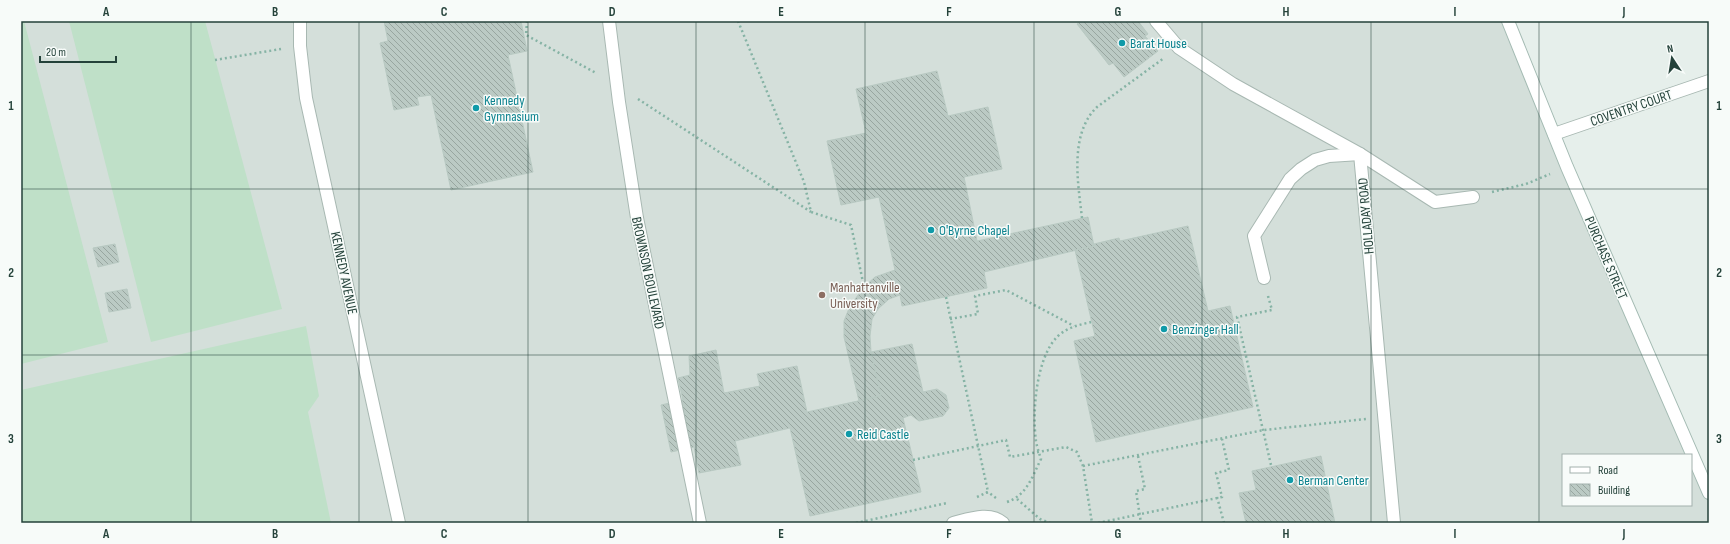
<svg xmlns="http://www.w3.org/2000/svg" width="1730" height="544" font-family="'Sofia Sans Condensed',sans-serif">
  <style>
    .built { fill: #d4dfda; fill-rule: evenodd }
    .pitch { fill: #bfe0c8 }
    .building { fill: url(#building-back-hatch); stroke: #b8c9c2 }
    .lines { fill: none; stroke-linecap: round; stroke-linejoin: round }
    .service-casing { stroke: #a8b8b2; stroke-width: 14 }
    .minor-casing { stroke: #a8b8b2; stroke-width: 14 }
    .secondary-casing { stroke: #a4bbb3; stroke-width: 14 }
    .path { stroke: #86b3a5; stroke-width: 2.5; stroke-dasharray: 2 3; stroke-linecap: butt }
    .service { stroke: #fff; stroke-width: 12 }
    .minor { stroke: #fff; stroke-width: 12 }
    .secondary { stroke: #fff; stroke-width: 12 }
    .grid { fill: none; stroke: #24423a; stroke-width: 1; stroke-opacity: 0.55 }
    .culture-dot { fill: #0f9aa8; stroke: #f7fbf9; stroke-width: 1.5 }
    .education-dot { fill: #8d6e63; stroke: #f7fbf9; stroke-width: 1.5 }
    .labels { text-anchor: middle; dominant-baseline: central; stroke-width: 3; stroke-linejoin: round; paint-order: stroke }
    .culture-label { font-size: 14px; fill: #0d838f; stroke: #f7fbf9; text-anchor: start }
    .street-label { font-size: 14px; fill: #24423a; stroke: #f7fbf9 }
    .education-label { font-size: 14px; fill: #785e54; stroke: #f7fbf9; text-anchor: start }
    .neatline { fill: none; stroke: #24423a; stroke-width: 1.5 }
    .grid-label { font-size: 13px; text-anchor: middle; font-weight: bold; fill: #24423a }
  </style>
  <defs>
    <pattern id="building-back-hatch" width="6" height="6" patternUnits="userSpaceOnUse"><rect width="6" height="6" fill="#bbcac4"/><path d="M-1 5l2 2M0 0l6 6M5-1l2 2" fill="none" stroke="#98a6a0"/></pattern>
  </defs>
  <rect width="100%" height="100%" fill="#e6efeb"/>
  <path class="built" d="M21,21h1487l201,472v30h-1688zM1563,455h128v50h-128z"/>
  <g class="pitch">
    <path d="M21,21h3l84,321 -87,22z"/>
    <path d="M69,21h136l77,288 -131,33z"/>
    <path d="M306,326l13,70 -11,16 23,111h-310v-133z"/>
  </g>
  <g class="building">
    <path d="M384,21h137l6,30 -19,4 25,117 -82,18 -20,-95 -14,2 2,8 -25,5 -14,-67 8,-2z"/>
    <path d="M1081,21h57l10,13 -3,2 13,15 -34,26 -11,-14 -4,2 -32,-41z"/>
    <path d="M937,71l11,45 40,-9 14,62 -38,8 13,64 111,-24 6,29 -110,26 3,16 -85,18 -2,-11 -11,4 -11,10 -6,10 -2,17 1,16 10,44 -22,5 -15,-64v-16l6,-15 14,-19 11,-10 20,-7 -16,-73 -38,8 -14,-64 39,-8 -10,-44z"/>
    <path d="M1188,226l20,85 22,-5 23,101 -157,35 -22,-101 21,-5 -20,-86 19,-4v-2l25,-6 1,3z"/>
    <path d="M115,244l4,18 -21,5 -5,-19z"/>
    <path d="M127,289l4,19 -22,4 -4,-19z"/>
    <path d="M912,344l11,48 14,-3 9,6 3,13 -6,8 -24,5 -8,-6 -8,3 18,74 -111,24 -20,-88 -55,13 6,24 -42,8 -5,-26 -23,5 -10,-47 22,-5 -5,-22 12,-3 -1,-19 27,-6 8,43 36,-7 -3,-12 40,-8 10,46 74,-16 -10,-44z"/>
    <path d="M1321,456l14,67h-89l-7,-30 17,-3 -4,-19z"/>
  </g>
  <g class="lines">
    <defs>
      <path id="service" d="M1264,278l-10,-42 36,-57 11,-10 14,-9 14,-4 31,-2 75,48 38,-5"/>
      <g id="minor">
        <path d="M300,21v25l6,52 93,425"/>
        <path d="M609,21l10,81 18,116 63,305"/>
        <path d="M1156,21l23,27 54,36 127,70 34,369"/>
        <path d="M1554,134l155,-53"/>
        <path d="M953,523c16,-4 37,-12 50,0"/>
      </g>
      <path id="secondary" d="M1508,21l59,146 142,326"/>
    </defs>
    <use href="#service" class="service-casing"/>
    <use href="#minor" class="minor-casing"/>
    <use href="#secondary" class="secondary-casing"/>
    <g class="path">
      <path d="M527,21l-1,14 70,38"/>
      <path d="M738,21l66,161 7,30 40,13 13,62"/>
      <path d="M215,60l66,-11"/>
      <path d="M638,99l173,113"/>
      <path d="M1492,192l34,-8 24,-10"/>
      <path d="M1082,218c-4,-35 -13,-84 15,-111l67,-49"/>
      <path d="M1268,296l4,14 -35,7 34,148"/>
      <path d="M946,297l42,195 -2,1"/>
      <path d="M950,319l28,-5 -3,-18 31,-6 68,36"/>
      <path d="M1138,456l7,33 -9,2 5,32"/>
      <path d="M913,460l93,-20 4,17 56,-10 11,5 6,14 9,57"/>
      <path d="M1083,466l181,-36 102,-11"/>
      <path d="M977,497l11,-5 8,6"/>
      <path d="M1217,497l7,26"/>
      <path d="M1017,499l23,20 10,4"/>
      <path d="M1007,502c20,-7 25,-25 34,-43 -2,-6 -4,-12 -5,-18 -4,-29 0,-84 22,-105 10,-9 21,-11 33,-14"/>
      <path d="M856,523l91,-20"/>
      <path d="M1098,523l124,-26 -6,-24 13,-3 -7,-31"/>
    </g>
    <use href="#service" class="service"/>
    <use href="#minor" class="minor"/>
    <use href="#secondary" class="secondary"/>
  </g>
  <path class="grid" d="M191,21v502M359,21v502M528,21v502M696,21v502M865,21v502M1034,21v502M1202,21v502M1371,21v502M1539,21v502M21,189h1688M21,355h1688"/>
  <g class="culture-dot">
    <circle cx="1122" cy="43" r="4"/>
    <circle cx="476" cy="108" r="4"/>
    <circle cx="931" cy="230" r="4"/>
    <circle cx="1164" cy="329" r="4"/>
    <circle cx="849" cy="434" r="4"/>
    <circle cx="1290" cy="480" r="4"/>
  </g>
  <circle class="education-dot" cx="822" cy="295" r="4"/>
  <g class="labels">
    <g class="culture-label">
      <text x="1130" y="43">Barat House</text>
      <text x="484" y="100">Kennedy<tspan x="484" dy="16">Gymnasium</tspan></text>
      <text x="939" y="230">O'Byrne Chapel</text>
      <text x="1172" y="329">Benzinger Hall</text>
      <text x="857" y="434">Reid Castle</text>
      <text x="1298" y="480">Berman Center</text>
    </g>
    <g class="street-label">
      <text transform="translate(1631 108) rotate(-19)">COVENTRY COURT</text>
      <text transform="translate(1366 216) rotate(-95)">HOLLADAY ROAD</text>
      <text transform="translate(1606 258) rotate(67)">PURCHASE STREET</text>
      <text transform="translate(344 273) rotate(78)">KENNEDY AVENUE</text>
      <text transform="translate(648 273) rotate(78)">BROWNSON BOULEVARD</text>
    </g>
    <g class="education-label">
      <text x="830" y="287">Manhattanville<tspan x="830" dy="16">University</tspan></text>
    </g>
  </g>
  <rect width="1730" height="544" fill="none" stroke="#f7fbf9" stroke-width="44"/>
  <rect x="1562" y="454" width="130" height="52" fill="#f7fbf9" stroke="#a3b1ad"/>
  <rect x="1570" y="467" width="20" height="6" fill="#ffffff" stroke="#a3b1ad"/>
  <text x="1598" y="474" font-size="12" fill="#24423a">Road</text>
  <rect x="1570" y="484" width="20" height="12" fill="url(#building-back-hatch)" stroke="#a3b1ad"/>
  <text x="1598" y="494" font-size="12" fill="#24423a">Building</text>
  <g transform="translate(1672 58) rotate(348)" stroke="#f7fbf9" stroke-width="3" paint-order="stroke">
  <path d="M0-3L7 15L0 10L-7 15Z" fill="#24423a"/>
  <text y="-6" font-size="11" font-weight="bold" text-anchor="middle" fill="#24423a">N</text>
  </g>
  <path d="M40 56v6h76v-6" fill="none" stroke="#24423a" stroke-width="2"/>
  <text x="46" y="56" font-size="12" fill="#24423a" stroke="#f7fbf9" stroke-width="3" paint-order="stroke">20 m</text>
  <rect x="22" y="22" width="1686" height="500" class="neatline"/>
  <g class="grid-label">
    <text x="106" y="16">A</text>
    <text x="275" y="16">B</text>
    <text x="444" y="16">C</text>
    <text x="612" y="16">D</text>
    <text x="781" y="16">E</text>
    <text x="949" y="16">F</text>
    <text x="1118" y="16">G</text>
    <text x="1286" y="16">H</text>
    <text x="1455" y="16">I</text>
    <text x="1624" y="16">J</text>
    <text x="11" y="110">1</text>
    <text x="1719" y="110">1</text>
    <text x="11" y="277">2</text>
    <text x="1719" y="277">2</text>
    <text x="11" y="443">3</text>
    <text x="1719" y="443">3</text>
    <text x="106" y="538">A</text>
    <text x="275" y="538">B</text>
    <text x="444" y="538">C</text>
    <text x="612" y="538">D</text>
    <text x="781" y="538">E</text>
    <text x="949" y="538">F</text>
    <text x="1118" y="538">G</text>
    <text x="1286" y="538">H</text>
    <text x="1455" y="538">I</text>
    <text x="1624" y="538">J</text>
  </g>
</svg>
